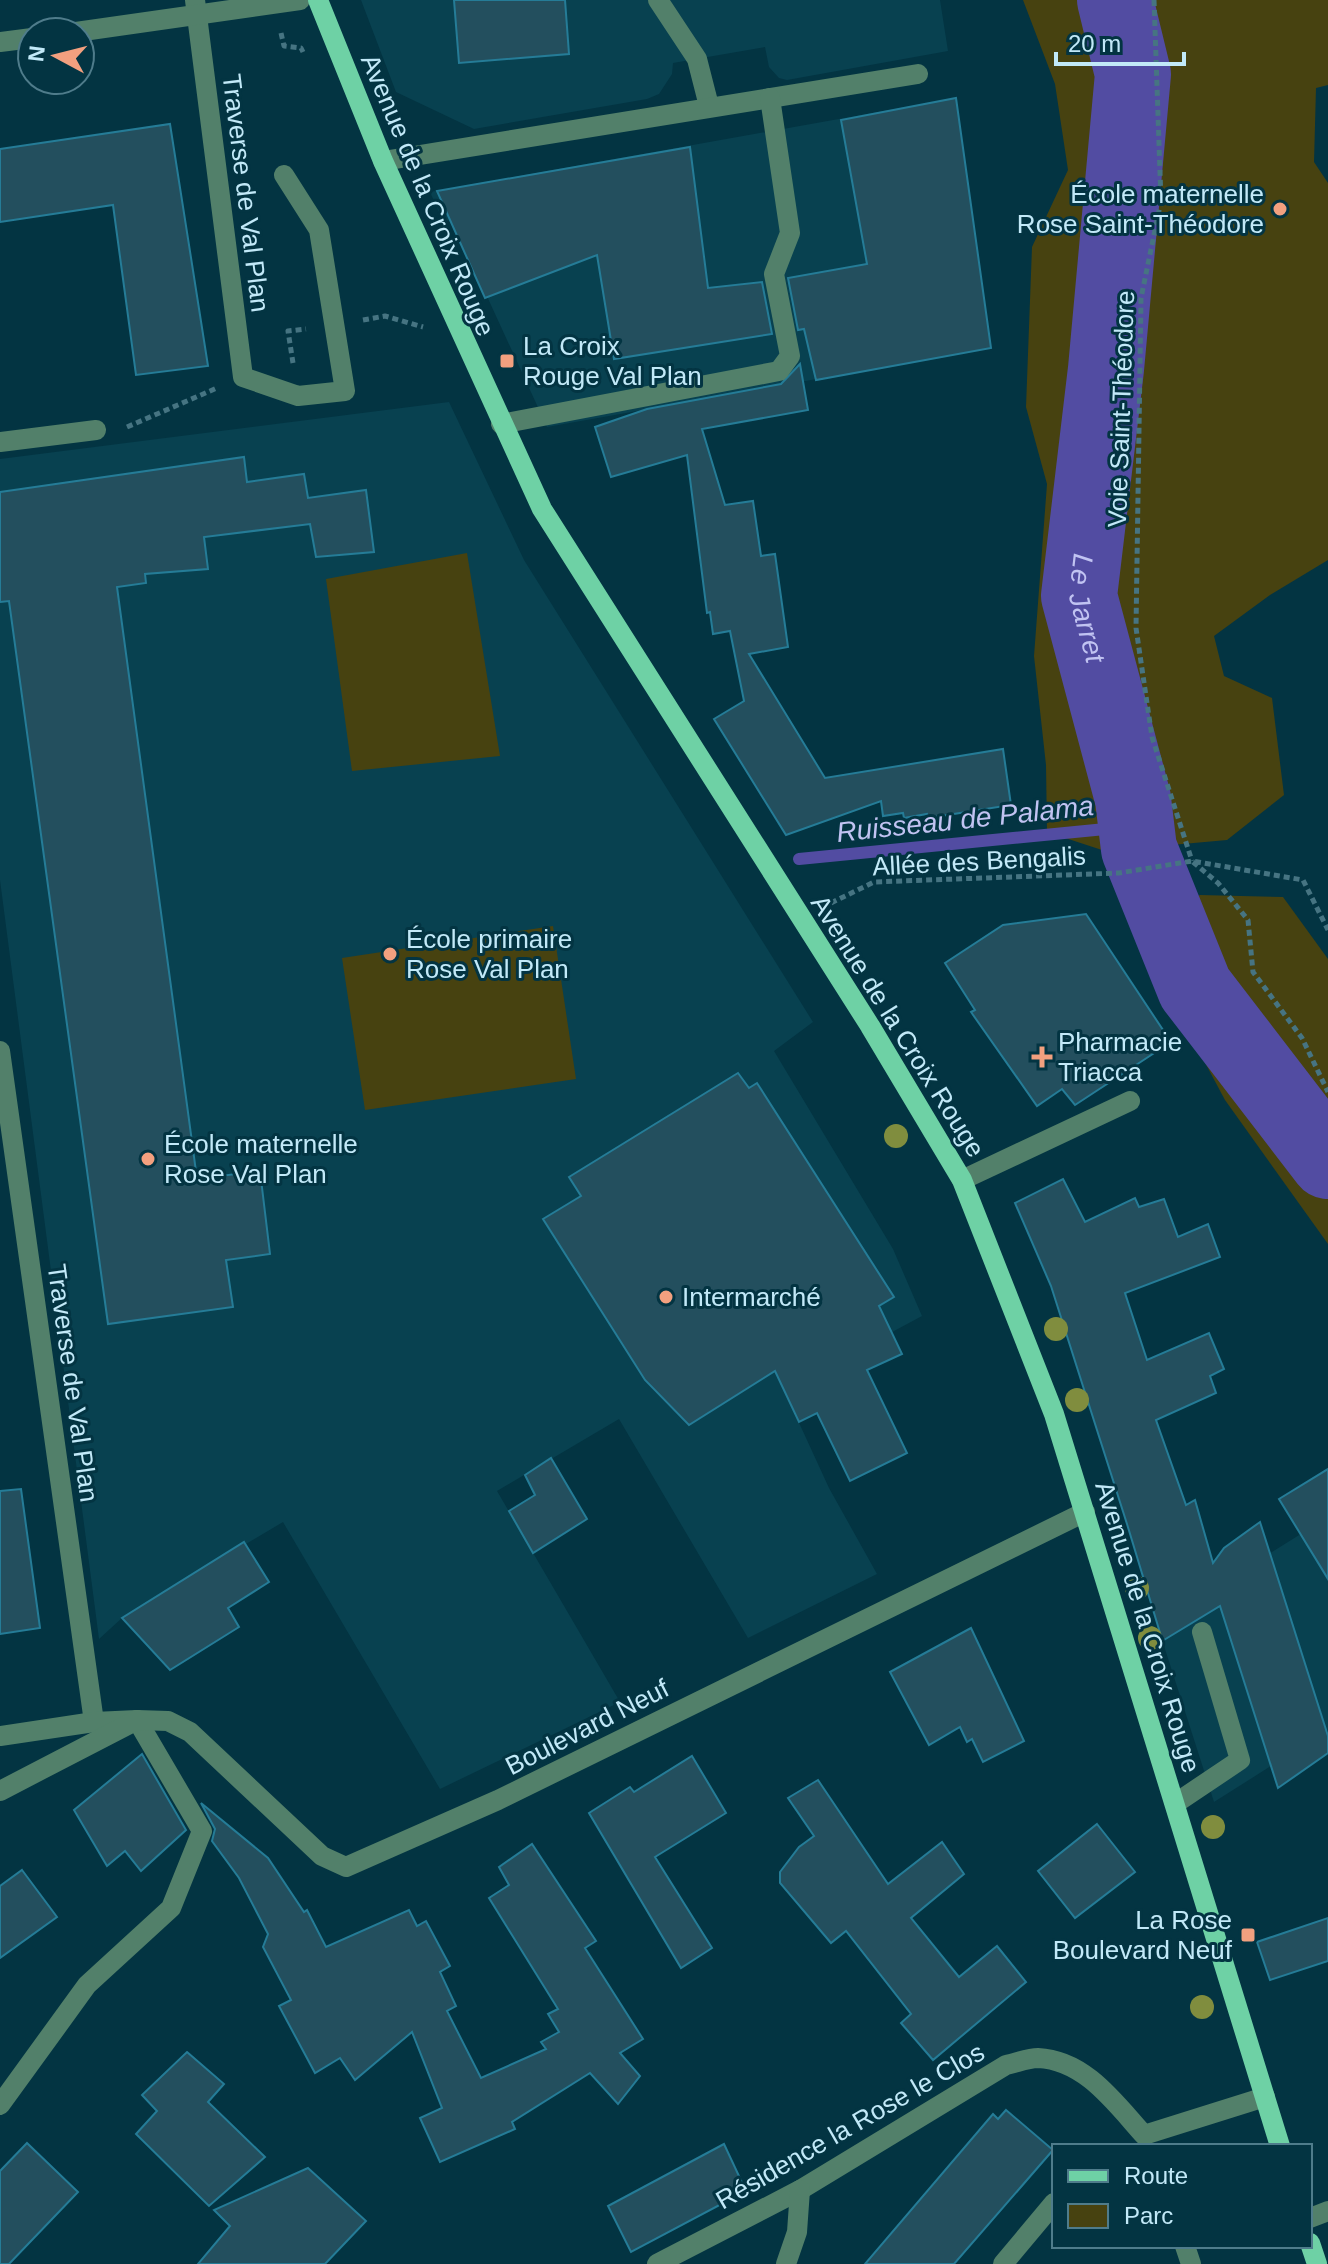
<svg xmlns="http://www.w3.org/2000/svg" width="1328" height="2264" font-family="Helvetica,sans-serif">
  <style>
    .built { fill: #084150 }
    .green { fill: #474210 }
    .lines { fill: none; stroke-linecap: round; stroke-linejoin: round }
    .stream { stroke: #524ca2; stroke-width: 12 }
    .river { stroke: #524ca2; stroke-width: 76 }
    .building { fill: #234f5e; stroke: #257c97; stroke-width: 2 }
    .path { stroke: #467482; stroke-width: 5; stroke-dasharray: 6 4; stroke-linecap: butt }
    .minor { stroke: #52806a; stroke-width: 20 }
    .major { stroke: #6ed1a5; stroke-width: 20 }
    .tree { fill: #808d3e }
    .poi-dot { fill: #f2a07f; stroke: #033442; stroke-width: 3 }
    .labels { text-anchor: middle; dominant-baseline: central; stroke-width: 6; stroke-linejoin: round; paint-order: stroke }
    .street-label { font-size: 26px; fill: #c2e9f8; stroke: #033442 }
    .poi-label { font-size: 26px; fill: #c2e9f8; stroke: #033442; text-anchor: start }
    .water-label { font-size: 28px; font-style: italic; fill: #c1c3f2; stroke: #033442 }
  </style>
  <rect width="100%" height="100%" fill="#033442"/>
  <g class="built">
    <path d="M361,0h579l8,51 -161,29 -8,-2 -10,-11 -4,-20 -92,16 -1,11 -13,20 -12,5 -173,30 -78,-37z"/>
    <path d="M956,98l35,250 -444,79 -95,-207 -9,1 -13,-29z"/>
    <path d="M449,402l75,158 289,462 -39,29 119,198 29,67 -138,74 45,98 48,86 -129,64 -129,-219 -122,72 123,211 -180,87 -157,-267 -161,96 -23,21 -99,-759v-421z"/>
    <path d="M1328,1517v213l-114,72 -57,-178z"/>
  </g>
  <g class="green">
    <path d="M1023,0h305v85l-12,3 -2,74 14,21v377l-58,35 -56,41 10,40 48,22 12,97 -57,45 -122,11 -58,-19 -1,-67 -12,-109 13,-172 -21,-77 6,-160 36,-77 -13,-86z"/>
    <path d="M467,553l33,203 -148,15 -26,-192z"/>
    <path d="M1200,895l83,2 45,62v285l-103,-144 -91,-170z"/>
    <path d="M553,926l23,153 -211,31 -23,-152z"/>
  </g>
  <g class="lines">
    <path class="stream" d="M799,859l337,-33"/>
    <path class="river" id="s1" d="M1115,0l18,74 -27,295 -27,227 54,203 6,50 56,139 133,173"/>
  </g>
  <g class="building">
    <path d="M454,0h111l4,54 -110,9z"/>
    <path d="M956,98l35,250 -175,32 -12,-51 -6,1 -10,-52 79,-14 -26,-144z"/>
    <path d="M170,124l38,242 -72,9 -23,-170 -113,17v-73z"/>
    <path d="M690,147l18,141 54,-6 10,52 -158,25 -17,-104 -112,43 -48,-107z"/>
    <path d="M800,364l8,46 -106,19 23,76 28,-4 8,55 14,-2 13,93 -39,7 76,124 178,-29 8,56 -83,13 -1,-4 -23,4 -1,-5 -20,3 -2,-15 -95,34 -72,-116 30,-18 -14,-70 -17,3 -3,-22 -3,1 -20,-158 -76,22 -16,-50 52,-18 134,-25z"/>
    <path d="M244,457l3,25 57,-8 4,24 58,-8 8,62 -58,5 -6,-33 -106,13 4,32 -63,5 1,9 -29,4 80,592 63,-8 10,83 -44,6 7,47 -125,17 -99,-723 -9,1v-110z"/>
    <path d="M1086,914l85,128 -96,63 -13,-16 -25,17 -66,-94 4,-2 -30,-47 58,-38z"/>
    <path d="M738,1073l11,15 8,-5 137,214 -15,9 23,48 -35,16 40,83 -57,28 -33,-68 -18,9 -24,-51 -86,54 -44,-45 -102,-161 38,-23 -12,-19z"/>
    <path d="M1063,1179l22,43 50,-24 4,9 25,-8 14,38 30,-13 12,33 -95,36 22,67 62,-27 15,36 -14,7 6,17 -60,27 30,85 9,-5 18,63 11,-15 36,-26 68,214v17l-50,35 -58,-182 -66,40 7,-10 -34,-112 -76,-238 -36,-83z"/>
    <path d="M551,1458l36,61 -54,34 -24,-42 26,-16 -10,-20z"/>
    <path d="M1328,1469v110l-49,-80z"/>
    <path d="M21,1489l19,139 -40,6v-143z"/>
    <path d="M244,1542l25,40 -41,26 11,19 -69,43 -48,-52z"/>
    <path d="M971,1628l53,113 -41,21 -11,-23 -5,3 -7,-15 -31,18 -39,-73z"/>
    <path d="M142,1754l44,76 -45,41 -16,-20 -18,15 -33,-56z"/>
    <path d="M692,1756l34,57 -71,44 57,91 -31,20 -92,-155 41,-26 4,5z"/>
    <path d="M818,1780l70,104 54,-42 22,32 -53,44 48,59 38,-31 29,36 -93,78 -32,-37 10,-9 -65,-83 -15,12 -51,-60v-11l19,-25 15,-11 -26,-38z"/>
    <path d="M201,1803l67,55 36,54 3,-2 19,37 83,-37 8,16 9,-5 24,45 -10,6 16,34 -9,5 34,67 65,-29 -5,-7 18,-10 -11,-18 10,-5 -69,-111 20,-13 -10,-18 33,-23 64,97 -11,7 58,91 -23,14 20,23 -22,28 -28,-31 -78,49 3,7 -75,33 -20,-44 22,-10 -30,-76 -57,48 -15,-22 -25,15 -36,-67 12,-6 -28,-53 5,-13 -29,-56 -27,-37 3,-12z"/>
    <path d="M1097,1824l38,48 -60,46 -37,-47z"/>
    <path d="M22,1870l35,47 -57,41v-72z"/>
    <path d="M1328,1918v43l-58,19 -13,-38z"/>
    <path d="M187,2052l37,32 -16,18 57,55 -56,49 -73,-72 21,-23 -15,-16z"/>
    <path d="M1006,2110l47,40 -99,114h-89l128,-150 5,5z"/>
    <path d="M27,2143l51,49 -69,72h-9v-93z"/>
    <path d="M724,2144l22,47 -115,61 -23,-46z"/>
    <path d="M308,2168l58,53 -41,43h-127l32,-38 -16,-16z"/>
  </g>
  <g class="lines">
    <g class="path">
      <path d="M1154,0l7,201 -20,97 -5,330 16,109 40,124"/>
      <path d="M281,33l3,13 17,2 2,4"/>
      <path d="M363,320l22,-4 38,11"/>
      <path d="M293,363l-5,-32 18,-2"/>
      <path d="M127,427l90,-39"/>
      <path d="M1193,862l25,21 30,37 5,52 49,66 26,54"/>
      <path d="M831,903l43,-21 245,-9 73,-12 111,19 25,50"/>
    </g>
    <g class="minor">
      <path d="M195,0l48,377 55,19 47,-5 -26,-161 -35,-55"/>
      <path d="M658,0l39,59 12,47"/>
      <path d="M76,32l224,-32"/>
      <path d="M0,42l32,-4"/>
      <path d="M383,161l535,-87"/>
      <path d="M501,424l278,-53 11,-15 -16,-82 16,-41 -20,-135"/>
      <path d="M0,442l96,-12"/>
      <path d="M0,1051l94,671"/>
      <path d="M962,1180l168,-79"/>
      <path d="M0,1736l94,-14 43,-2 65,111 -31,77 -84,77 -87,120"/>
      <path d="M0,1791l137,-71 31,1 22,11 132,124 24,11 152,-67 587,-288"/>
      <path d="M1176,1803l64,-43 -38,-128"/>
      <path d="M1310,2218l18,-7"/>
      <path d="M1185,2246l6,18"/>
      <path d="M657,2264l143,-74 206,-125c10,-2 22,-7 32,-7 47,2 77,45 106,77l121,-38"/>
      <path d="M786,2264l11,-32 3,-42"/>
      <path d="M1003,2264l51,-61"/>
    </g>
    <g class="major">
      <path d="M318,0l65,161 159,348 328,517 92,154 92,234 226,732"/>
      <path d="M1310,2243l7,21"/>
    </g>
  </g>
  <g class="tree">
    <circle cx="896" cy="1136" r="12"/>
    <circle cx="1056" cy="1329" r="12"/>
    <circle cx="1077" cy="1400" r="12"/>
    <circle cx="1137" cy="1588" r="12"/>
    <circle cx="1150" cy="1638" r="12"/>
    <circle cx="1213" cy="1827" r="12"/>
    <circle cx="1202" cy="2007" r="12"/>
  </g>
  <g class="poi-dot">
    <circle cx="1280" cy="209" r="8"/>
    <rect x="499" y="353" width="16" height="16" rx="4"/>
    <circle cx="390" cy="954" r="8"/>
    <path d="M1038 1045h8v8h8v8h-8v8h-8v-8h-8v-8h8z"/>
    <circle cx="148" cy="1159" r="8"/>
    <circle cx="666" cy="1297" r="8"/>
    <rect x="1240" y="1927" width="16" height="16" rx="4"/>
  </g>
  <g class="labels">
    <g class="street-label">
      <text transform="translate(246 193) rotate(83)">Traverse de Val Plan</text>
      <text transform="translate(428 195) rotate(67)">Avenue de la Croix Rouge</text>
      <text transform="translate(1121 409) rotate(-88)">Voie Saint-Théodore</text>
      <text transform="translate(979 861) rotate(-3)">Allée des Bengalis</text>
      <text transform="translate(898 1026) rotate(58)">Avenue de la Croix Rouge</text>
      <text transform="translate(73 1383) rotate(82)">Traverse de Val Plan</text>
      <text transform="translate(1148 1627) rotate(73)">Avenue de la Croix Rouge</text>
      <text transform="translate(587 1727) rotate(-27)">Boulevard Neuf</text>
      <text transform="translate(850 2126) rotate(-30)">Résidence la Rose le Clos</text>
    </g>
    <g class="poi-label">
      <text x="1264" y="194" text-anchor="end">École maternelle<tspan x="1264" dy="30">Rose Saint-Théodore</tspan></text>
      <text x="523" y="346">La Croix<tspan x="523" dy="30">Rouge Val Plan</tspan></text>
      <text x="406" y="939">École primaire<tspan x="406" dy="30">Rose Val Plan</tspan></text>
      <text x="1058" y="1042">Pharmacie<tspan x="1058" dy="30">Triacca</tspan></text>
      <text x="164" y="1144">École maternelle<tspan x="164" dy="30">Rose Val Plan</tspan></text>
      <text x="682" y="1297">Intermarché</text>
      <text x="1232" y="1920" text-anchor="end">La Rose<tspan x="1232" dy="30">Boulevard Neuf</tspan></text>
    </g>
    <g class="water-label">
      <text stroke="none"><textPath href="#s1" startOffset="614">Le Jarret</textPath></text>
      <text transform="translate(965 819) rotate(-6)">Ruisseau de Palama</text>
    </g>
  </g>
  <rect x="1052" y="2144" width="260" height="104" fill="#033442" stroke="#4f7c8b" stroke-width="2"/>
  <rect x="1068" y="2170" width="40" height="12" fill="#6ed1a5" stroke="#4f7c8b" stroke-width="2"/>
  <text x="1124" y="2184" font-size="24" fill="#c2e9f8">Route</text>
  <rect x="1068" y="2204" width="40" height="24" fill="#474210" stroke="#4f7c8b" stroke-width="2"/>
  <text x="1124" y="2224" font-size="24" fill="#c2e9f8">Parc</text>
  <g transform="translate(56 56) rotate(277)"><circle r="38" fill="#033442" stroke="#4f7c8b" stroke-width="2"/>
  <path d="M0-6L14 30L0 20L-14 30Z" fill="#f2a07f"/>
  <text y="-12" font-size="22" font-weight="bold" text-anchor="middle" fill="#c2e9f8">N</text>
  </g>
  <path d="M1056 52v12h128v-12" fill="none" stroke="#c2e9f8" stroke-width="4"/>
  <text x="1068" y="52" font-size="24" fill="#c2e9f8" stroke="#033442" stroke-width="6" paint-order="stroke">20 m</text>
</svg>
